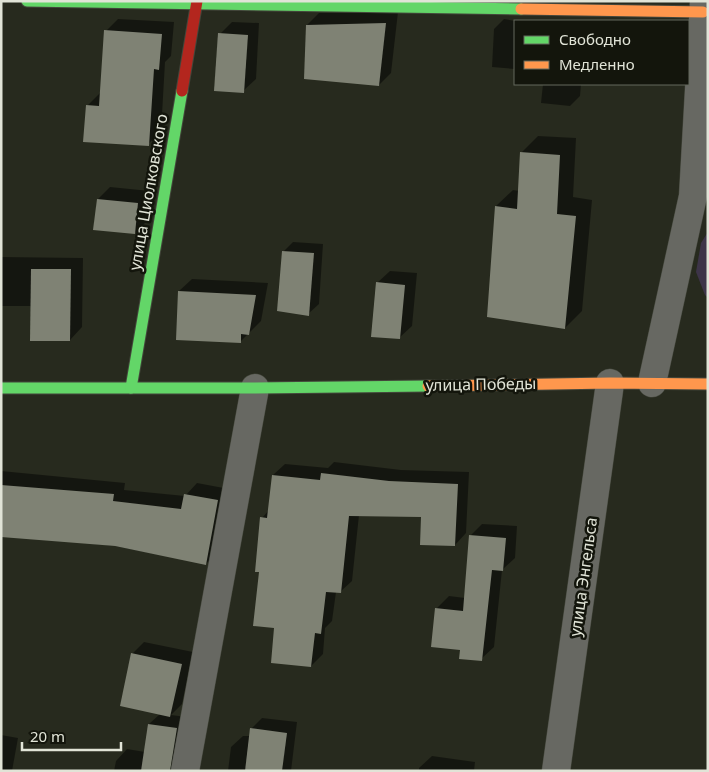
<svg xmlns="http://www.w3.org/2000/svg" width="709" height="772" font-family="'Noto Sans',sans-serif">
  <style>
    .green { fill: #3d3448 }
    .shadow { fill: #0007 }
    .building { fill: #7f8274 }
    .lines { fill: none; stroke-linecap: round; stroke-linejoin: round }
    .street-casing { stroke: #44473c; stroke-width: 29 }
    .fast-casing { stroke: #44473c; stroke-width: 13 }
    .slow-casing { stroke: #44473c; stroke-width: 13 }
    .jam-casing { stroke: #44473c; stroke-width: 13 }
    .street { stroke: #676862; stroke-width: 28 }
    .fast { stroke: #63d668; stroke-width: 11 }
    .slow { stroke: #ff974d; stroke-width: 11 }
    .jam { stroke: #b3261e; stroke-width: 11 }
    .labels { text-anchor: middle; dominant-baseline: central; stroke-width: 5; stroke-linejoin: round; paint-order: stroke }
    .street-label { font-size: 16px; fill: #e1e4d7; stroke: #13150c }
  </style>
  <rect width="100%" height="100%" fill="#272a1e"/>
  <path class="green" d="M708,232v66l-3,-3 -9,-23 5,-29z"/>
  <g class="shadow">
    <path d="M398,12l-7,61 -12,12 -72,-60 12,-12z"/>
    <path d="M118,19l56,3 -3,34 -6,6 -4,70 -13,12 -61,-38 13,-13 1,1 5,-63z"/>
    <path d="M504,19l11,2v48l-23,-2 2,-38z"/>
    <path d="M232,22l27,1 -3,56 -13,12 -23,-57z"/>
    <path d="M543,84h38l-1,12 -10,10 -29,-3z"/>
    <path d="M538,136l38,2 -3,59 19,3 -10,111 -17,17 -69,-122 17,-16 6,1 2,-38z"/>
    <path d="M110,187l40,4 -3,30 -12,12 -37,-34z"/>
    <path d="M293,242l30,2 -4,60 -11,10 -25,-62z"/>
    <path d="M1,257l82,1 -1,69 -12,13 -38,-34h-31z"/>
    <path d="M390,271l27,2 -5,53 -13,12 -22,-55z"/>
    <path d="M192,279l76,4 -7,38 -21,21 -61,-51z"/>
    <path d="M334,462l67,8 68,2 -3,61 -11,12 -32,-29 -64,-1 -7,66 -12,11h-4l-4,29 -7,7 -2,26 -12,12 -36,-39 -14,-56 1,-53 7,-8 4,-35 12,-11 43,4z"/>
    <path d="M1,471l124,12 -1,7 61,6 12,-13 32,6 -12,63 -11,12 -91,-18 -114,-11z"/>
    <path d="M482,524l35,2 -2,32 -13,12 -8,77 -13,12 -20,-10 -25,-40 13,-13 16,2 5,-62z"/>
    <path d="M144,642l49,10 -11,52 -11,11 16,2 -1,54h-72l2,-10 11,-12 18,3 4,-28 11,-10 -28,-60z"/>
    <path d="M262,718l35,4 -6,49h-63l3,-24 12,-11h7l1,-7z"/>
    <path d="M1,735l17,3 -6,33h-11z"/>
    <path d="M432,756l43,6 -1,9h-55v-3z"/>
  </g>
  <g class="building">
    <path d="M386,23l-7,63 -75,-7 2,-54z"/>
    <path d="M104,30l58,4 -3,36 -5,-1 -5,77 -66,-4 3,-37 13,1z"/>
    <path d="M218,33l30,2 -4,58 -30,-2z"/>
    <path d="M520,152l40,3 -3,59 19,2 -11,113 -78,-12 8,-111 22,3z"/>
    <path d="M97,199l41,4 -3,31 -42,-4z"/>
    <path d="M282,251l32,2 -5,63 -32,-5z"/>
    <path d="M31,269h40l-1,72h-40z"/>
    <path d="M376,282l29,3 -5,54 -29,-2z"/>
    <path d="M178,291l78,4 -7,40 -8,-1v9l-65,-3z"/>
    <path d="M321,473l68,8 69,3 -3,62 -35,-1 1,-28 -72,-1 -8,77 -15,-1 -5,42 -6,-1 -4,34 -40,-4 3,-35 -21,-2 6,-54h-4l5,-55 7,1 5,-43 48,5z"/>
    <path d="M1,485l113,9 -1,7 68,8 3,-15 34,6 -12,65 -91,-19 -114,-9z"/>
    <path d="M469,535l37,3 -3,33 -11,-1 -10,91 -23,-2 1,-9 -29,-3 4,-39 28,3z"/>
    <path d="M131,653l51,11 -12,53 -50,-11z"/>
    <path d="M148,724l29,4 -7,43h-29z"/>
    <path d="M250,728l37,5 -5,38h-37z"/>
  </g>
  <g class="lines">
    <defs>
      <g id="street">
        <path d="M652,383l41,-187 11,-195"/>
        <path d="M185,771l70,-383"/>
        <path d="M556,771l54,-388"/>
      </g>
      <g id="fast">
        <path d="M27,1l494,8"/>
        <path d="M1,388h254l173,-2"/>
        <path d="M131,388l51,-297"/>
      </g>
      <g id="slow">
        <path d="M521,9l182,3"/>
        <path d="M428,386l182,-3 98,1"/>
      </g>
      <path id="jam" d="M182,91l15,-90"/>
    </defs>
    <use href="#street" class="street-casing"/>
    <use href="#fast" class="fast-casing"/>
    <use href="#slow" class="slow-casing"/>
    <use href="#jam" class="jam-casing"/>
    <use href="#street" class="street"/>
    <use href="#fast" class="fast"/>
    <use href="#slow" class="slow"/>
    <use href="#jam" class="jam"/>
  </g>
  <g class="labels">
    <g class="street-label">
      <text transform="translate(148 192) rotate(-80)">улица Циолковского</text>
      <text transform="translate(481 384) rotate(-1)">улица Победы</text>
      <text transform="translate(583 577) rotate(-82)">улица Энгельса</text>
    </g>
  </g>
  <rect width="709" height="772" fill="none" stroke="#e1e4d7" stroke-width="5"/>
  <rect x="514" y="20" width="175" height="65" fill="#13150c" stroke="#65685d"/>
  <rect x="524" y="36" width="25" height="8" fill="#63d668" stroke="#65685d"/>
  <text x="559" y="45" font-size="15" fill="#e1e4d7">Свободно</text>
  <rect x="524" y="61" width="25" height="8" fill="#ff974d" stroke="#65685d"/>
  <text x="559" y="70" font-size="15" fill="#e1e4d7">Медленно</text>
  <path d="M22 742v8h99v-8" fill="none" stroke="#e1e4d7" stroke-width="2.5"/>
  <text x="30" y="742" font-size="15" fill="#e1e4d7" stroke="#13150c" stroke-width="4" paint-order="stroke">20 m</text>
</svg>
